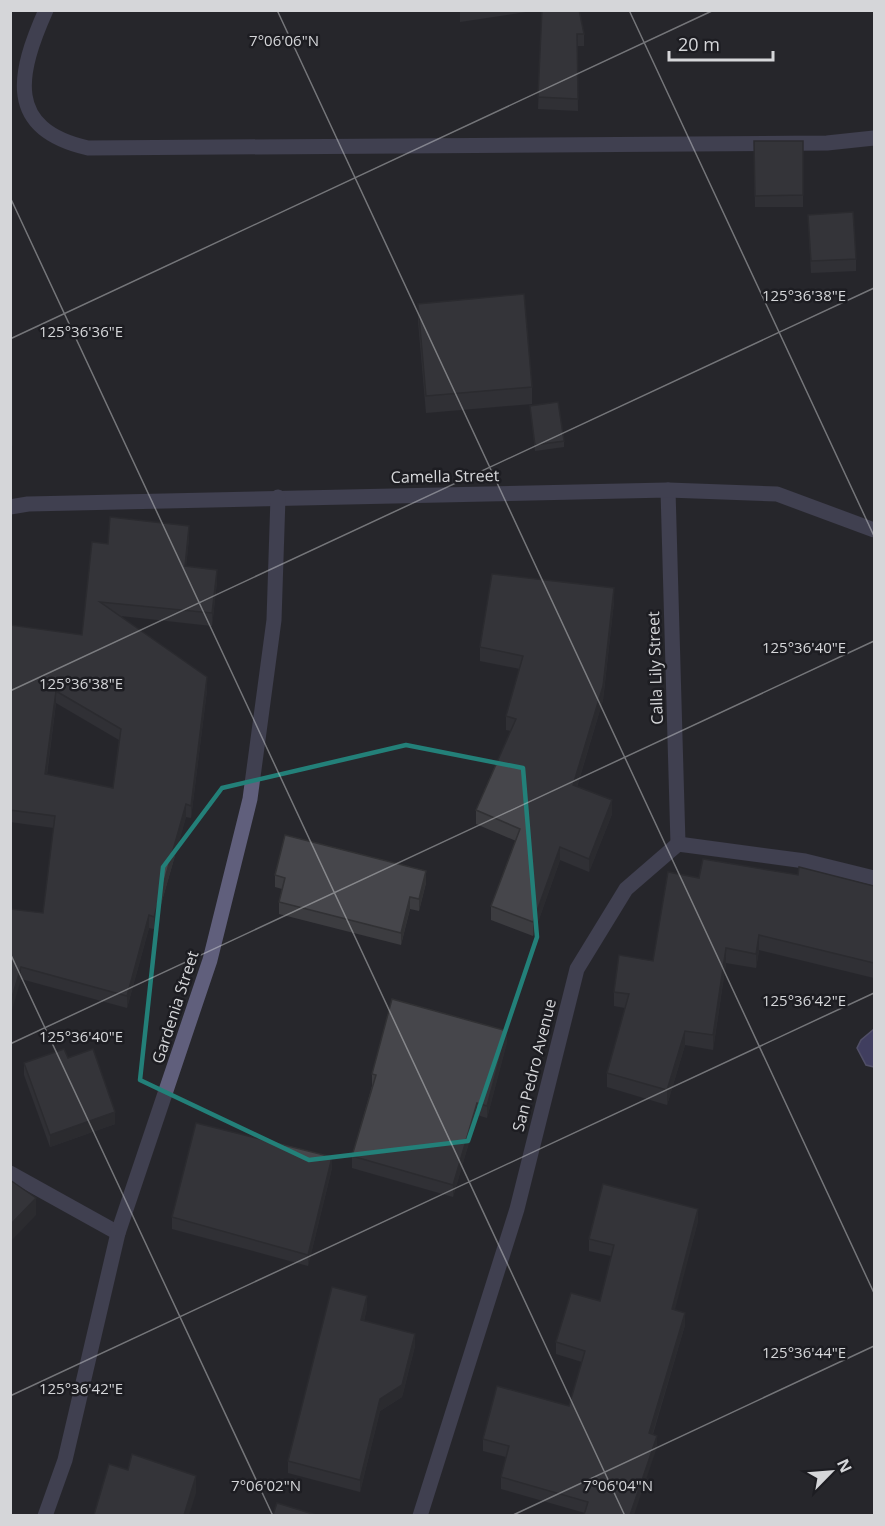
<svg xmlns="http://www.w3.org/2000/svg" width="885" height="1526" font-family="'Open Sans',sans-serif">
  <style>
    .water { fill: #615c9e; stroke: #8481b0; stroke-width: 1.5 }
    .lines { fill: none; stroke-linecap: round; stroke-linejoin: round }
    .street { stroke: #605f7c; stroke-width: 15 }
    .wall { fill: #3c3c40; fill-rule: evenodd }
    .shaded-wall { fill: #313134 }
    .building { fill: #46464b; stroke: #313134; stroke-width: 1.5; fill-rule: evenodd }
    .marked { fill: none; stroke: #238079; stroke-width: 4.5; stroke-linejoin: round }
    .ticks { fill: none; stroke: #d5d6d9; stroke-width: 1.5; stroke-opacity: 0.45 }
    .labels { text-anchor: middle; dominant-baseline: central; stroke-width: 5; stroke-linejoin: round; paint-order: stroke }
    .street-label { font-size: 16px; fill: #d5d6d9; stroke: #1d1d22 }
    .ticks-label { font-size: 15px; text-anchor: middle; fill: #d5d6d9; stroke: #1d1d22; stroke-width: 5; stroke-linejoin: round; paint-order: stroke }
  </style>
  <rect width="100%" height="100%" fill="#27272c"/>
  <path class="water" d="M874,1029v38l-8,-2 -9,-17 4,-8z"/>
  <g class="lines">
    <g class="street">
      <path d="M46,10c-28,63 -42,119 42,138l739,-5 47,-5"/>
      <path d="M668,490l10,354"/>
      <path d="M10,507l18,-3 640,-14 109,4 97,36"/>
      <path d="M10,1173l108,60"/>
      <path d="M45,1516l20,-56 53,-227 92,-273 40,-161 24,-179 4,-123"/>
      <path d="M420,1516l97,-307 60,-240 49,-80 52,-45 127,17 69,17"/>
    </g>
  </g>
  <g class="wall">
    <path d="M460,10h79l-79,12z"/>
    <path d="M542,10l42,24v12h-7l1,65 -40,-2z"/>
    <path d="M754,141h49v66h-48z"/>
    <path d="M808,215l48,44v12l-45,2z"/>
    <path d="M418,304l114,83v17l-106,9 -8,-92z"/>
    <rect x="10" y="381" width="2" height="76"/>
    <path d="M530,406l34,35v6l-29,4z"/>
    <path d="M189,538l-3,28 31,16 -5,44 -91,-10 86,74 -16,128 -5,-1 -32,112 -5,-1 -22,80 -106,-29 -11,-70 33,4 11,-85 -44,-6v-197l72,10 26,-91zM56,703l63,37 -6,48 -66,-13z"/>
    <path d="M614,602l-11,98 -26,87 35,27 -23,58 -29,-12 -27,76 -42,-16v-14l25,-65 -40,-17v-14l35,-79 -5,-1v-14l14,-47 -40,-8v-14z"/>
    <path d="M275,875l151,8 -7,28 -9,-2 -9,36 -122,-31v-12l3,-13 -7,-2z"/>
    <path d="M798,875l76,11v92l-115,-28 -3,18 -30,-5 -13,87 -28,-5 -18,60 -60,-18v-14l18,-65 -11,-2v-14l39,-31 46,-83z"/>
    <path d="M507,1042l-20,76 -10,-3 -24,82 -101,-29v-12l20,-70v-12z"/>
    <path d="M68,1058l47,66 -65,23 -26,-72v-12z"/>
    <path d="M332,1168l-24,98 -136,-37v-12z"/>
    <path d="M698,1221l-24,89 11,15 -32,109 4,13 -72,66 -84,-24v-12l5,-20 -23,-6v-12l86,-33 13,-44 -26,-8v-12l44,-41 11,-45 -22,-5v-12z"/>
    <path d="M367,1308l-3,13 51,25 -13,51 -22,14 -20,81 -72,-19v-12z"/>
  </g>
  <g class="shaded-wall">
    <path d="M189,526v12l-4,41v-13z"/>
    <path d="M217,570v12l-5,44v-13z"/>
    <path d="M614,588v14l-11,98 -30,99v-14z"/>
    <path d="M207,677v13l-16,128v-12z"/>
    <path d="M56,691v12l-11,84v-13z"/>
    <path d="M612,800v14l-23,58v-13z"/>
    <path d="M186,804v13l-32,112v-12z"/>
    <path d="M560,847v13l-27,76v-14z"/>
    <path d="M426,871v12l-7,28v-12z"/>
    <path d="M410,897v12l-9,36v-12z"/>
    <path d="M149,915v13l-22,80v-12z"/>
    <path d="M759,935v15l-3,18v-14z"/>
    <path d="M726,948v15l-13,87v-15z"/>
    <path d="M21,967v12l-11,38v-13z"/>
    <path d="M507,1031v11l-20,76v-12z"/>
    <path d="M685,1031v14l-18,60v-15z"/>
    <path d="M477,1103v12l-24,82v-12z"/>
    <path d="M115,1112v12l-65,23v-12z"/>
    <path d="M332,1157v11l-24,98v-11z"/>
    <path d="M36,1198v17l-26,27v-17z"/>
    <path d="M698,1209v12l-26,100v-12z"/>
    <path d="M367,1296v12l-6,24v-12z"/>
    <path d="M685,1313v12l-36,120v-12z"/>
    <path d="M415,1334v12l-13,51 -22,14 -20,81v-12l20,-81z"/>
    <path d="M657,1436v11l-23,68h-4z"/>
    <path d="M196,1476v17l-7,22h-5z"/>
  </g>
  <g class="building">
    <path d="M542,10h37l5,24h-7l1,65 -40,-2z"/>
    <path d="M754,141h49v54l-48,1z"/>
    <path d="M853,212l3,47 -45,2 -3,-46z"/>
    <path d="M524,294l8,93 -106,9 -8,-92z"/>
    <rect x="10" y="381" width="2" height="64"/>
    <path d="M558,402l6,39 -29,4 -5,-39z"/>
    <path d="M110,517l79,9 -4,40 32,4 -5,43 -112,-11 107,75 -16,129 -5,-2 -32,113 -5,-2 -22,81 -106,-29 -11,37v-95l33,4 12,-97 -45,-6v-185l72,10 10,-93 16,2zM56,691l65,38 -8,59 -68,-14z"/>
    <path d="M492,574l122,14 -11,98 -30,99 39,15 -23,59 -29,-12 -27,75 -42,-16 29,-77 -44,-19 40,-91 -10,-3 17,-60 -43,-9z"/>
    <path d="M285,835l141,36 -7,28 -9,-2 -9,36 -122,-31 6,-24 -10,-3z"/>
    <path d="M703,859l95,16 1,-8 75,19v77l-115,-28 -3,19 -30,-6 -13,87 -28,-4 -18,59 -60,-17 22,-79 -15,-2 5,-37 34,6 15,-89 31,6z"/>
    <path d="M392,999l115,32 -20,75 -10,-3 -24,82 -101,-29 24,-81 -4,-1z"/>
    <path d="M64,1049l4,9 25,-9 22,63 -65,23 -26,-72z"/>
    <path d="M196,1123l136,34 -24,98 -136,-38z"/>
    <path d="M10,1180l26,18 -26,27z"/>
    <path d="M603,1184l95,25 -26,100 13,4 -36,120 8,3 -27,79h-46l4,-13 -87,-25 8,-31 -26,-7 14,-53 72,20 16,-55 -29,-9 15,-49 29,8 14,-56 -25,-6z"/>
    <path d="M332,1287l35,9 -6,24 54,14 -13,51 -22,14 -20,81 -72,-19z"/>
    <path d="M132,1454l64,22 -12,39h-90l15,-51 19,6z"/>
    <path d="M277,1503l39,12h-43z"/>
  </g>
  <path d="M0 0H885V1526H0ZM406,745l117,23 14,169 -69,204 -159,19 -169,-80 23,-213 59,-79z" fill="#27272c" fill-opacity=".55" fill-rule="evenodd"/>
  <path class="marked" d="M406,745l117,23 14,169 -69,204 -159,19 -169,-80 23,-213 59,-79z"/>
  <path class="ticks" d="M277,10l597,1283M629,10l245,526M10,197l615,1319M10,339l704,-329M10,691l864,-403M10,953l263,563M10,1044l864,-403M10,1396l864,-403M511,1516l363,-170"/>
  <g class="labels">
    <g class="street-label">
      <text transform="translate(445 476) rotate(-1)">Camella Street</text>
      <text transform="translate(655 668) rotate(-92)">Calla Lily Street</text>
      <text transform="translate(175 1007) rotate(-72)">Gardenia Street</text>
      <text transform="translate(534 1065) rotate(-76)">San Pedro Avenue</text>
    </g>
  </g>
  <g class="ticks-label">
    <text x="284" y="46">7°06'06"N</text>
    <text x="804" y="301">125°36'38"E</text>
    <text x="81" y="337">125°36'36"E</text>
    <text x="804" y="653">125°36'40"E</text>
    <text x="81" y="689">125°36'38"E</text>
    <text x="804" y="1006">125°36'42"E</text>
    <text x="81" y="1042">125°36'40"E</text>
    <text x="804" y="1358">125°36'44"E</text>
    <text x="81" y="1394">125°36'42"E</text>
    <text x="266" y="1491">7°06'02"N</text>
    <text x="618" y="1491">7°06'04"N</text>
  </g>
  <rect width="885" height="1526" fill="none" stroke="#d5d6d9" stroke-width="24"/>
  <g transform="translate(831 1472) rotate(65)" stroke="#1d1d22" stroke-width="4.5" paint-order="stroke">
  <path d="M0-4.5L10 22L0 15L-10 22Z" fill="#d5d6d9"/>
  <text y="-9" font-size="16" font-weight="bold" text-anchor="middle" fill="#d5d6d9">N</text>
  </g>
  <path d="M669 51v9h104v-9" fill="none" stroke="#d5d6d9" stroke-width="3"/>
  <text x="678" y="51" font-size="18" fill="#d5d6d9" stroke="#1d1d22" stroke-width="4.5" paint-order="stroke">20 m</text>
</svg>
